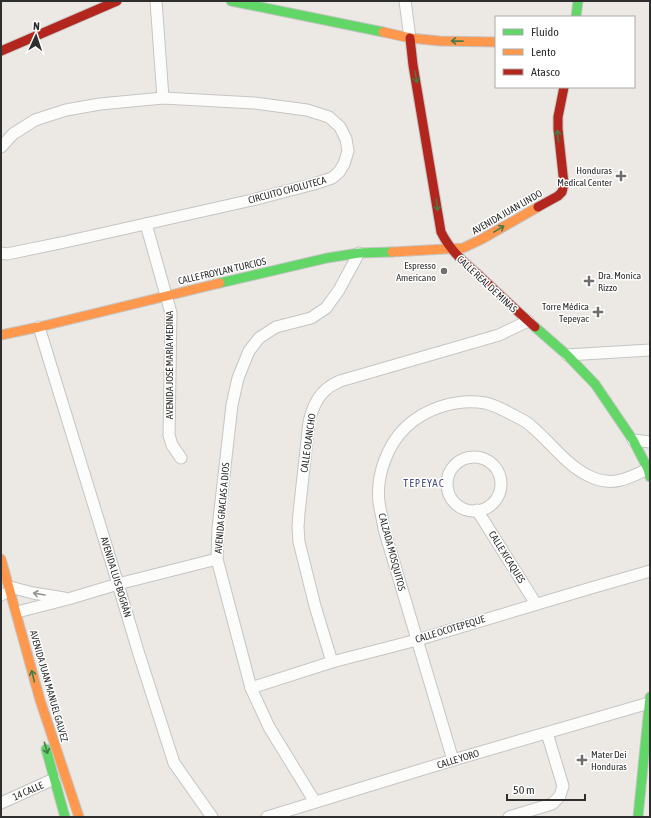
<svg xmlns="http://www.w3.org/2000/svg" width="651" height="818" font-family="'Asap Condensed',sans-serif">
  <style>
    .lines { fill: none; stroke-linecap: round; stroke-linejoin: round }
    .street-casing { stroke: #c5c5c5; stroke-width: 13 }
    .fast-casing { stroke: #c5c5c5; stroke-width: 11 }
    .slow-casing { stroke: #c5c5c5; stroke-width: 11 }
    .jam-casing { stroke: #c5c5c5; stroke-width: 11 }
    .street { stroke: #fcfcfb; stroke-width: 11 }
    .fast { stroke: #63d668; stroke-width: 9 }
    .slow { stroke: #ff974d; stroke-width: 9 }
    .jam { stroke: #b3261e; stroke-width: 9 }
    .oneway { stroke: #467a48 }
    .oneway2 { stroke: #959594 }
    .poi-dot { fill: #706f6e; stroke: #fff; stroke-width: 1.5 }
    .labels { text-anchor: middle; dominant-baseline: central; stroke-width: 3; stroke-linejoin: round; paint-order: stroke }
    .poi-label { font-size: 10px; fill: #2e2e2e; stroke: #fff; text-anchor: end }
    .street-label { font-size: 10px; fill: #2e2e2e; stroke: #fff }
    .neighbourhood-label { font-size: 11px; letter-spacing: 1px; fill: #494f83; stroke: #fff }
  </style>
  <rect width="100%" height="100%" fill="#ece9e4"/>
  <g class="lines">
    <defs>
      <g id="street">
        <path d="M156,1l7,97"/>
        <path d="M405,1l5,37"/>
        <path d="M1,147l12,-13 22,-14 31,-10 34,-6 63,-6 91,5 53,7 22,7 11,10 6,12 2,12 -4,13 -5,8 -7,6 -18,6 -62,16 -187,42 -58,12 -6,-1"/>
        <path d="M146,224l25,89 -2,122 3,10 9,13"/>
        <path d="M39,327l79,257 20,67 36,112 38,54"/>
        <path d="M567,355l83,-5"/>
        <path d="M633,440l17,2"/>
        <circle cx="474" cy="484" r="27"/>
        <path d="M477,510l59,94"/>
        <path d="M10,587l23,6 31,5"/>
        <path d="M1,595l2,-1"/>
        <path d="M17,612l51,-13 50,-15 99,-25"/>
        <path d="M332,662l-17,-56 -16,-64 -1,-15 1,-14 10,-91c3,-13 8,-26 19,-34 3,-3 8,-5 12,-7l159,-46 29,-14"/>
        <path d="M251,688l81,-26 85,-22 174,-52 59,-17"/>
        <path d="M453,760l-69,-231c-1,-9 -4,-18 -5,-27 -3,-26 8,-57 27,-75 20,-19 52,-29 79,-24 10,2 19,7 28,12 6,3 13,6 18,11 22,18 37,43 65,53 20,7 34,-2 52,-10"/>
        <path d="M315,802l-46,-75 -18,-39 -34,-129 1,-31 14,-123 6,-27 11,-27 10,-13 17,-11 35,-9 15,-10 13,-18 20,-37"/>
        <path d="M1,803l53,-24"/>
        <path d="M267,817l186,-57 196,-57"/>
        <path d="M509,817l43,-13 8,-8 3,-10 -16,-53"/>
      </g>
      <g id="fast">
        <path d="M231,1l152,31"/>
        <path d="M576,17l2,-16"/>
        <path d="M220,283l107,-25 32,-5 33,-1"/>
        <path d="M535,327l32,28 28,29 38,56 15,29 2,8"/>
        <path d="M46,749l19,68"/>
        <path d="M638,817l12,-120"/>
      </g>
      <g id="slow">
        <path d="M383,32l27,6 30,3 56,1"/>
        <path d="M392,252l71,-4 19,-9 56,-32"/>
        <path d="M1,335l38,-8 181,-44"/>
        <path d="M1,559l39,141 39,117"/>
      </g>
      <g id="jam">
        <path d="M410,38l3,27 28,167c11,22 26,32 43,48 17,16 34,32 51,47"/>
        <path d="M1,51l116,-50"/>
        <path d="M538,207l20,-11 4,-4 2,-8 -6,-55v-12l6,-30"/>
      </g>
    </defs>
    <use href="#street" class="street-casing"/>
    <use href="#fast" class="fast-casing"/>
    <use href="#slow" class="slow-casing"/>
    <use href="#jam" class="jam-casing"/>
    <use href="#street" class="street"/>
    <use href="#fast" class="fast"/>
    <use href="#slow" class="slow"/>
    <use href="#jam" class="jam"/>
  </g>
  <defs><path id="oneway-shaft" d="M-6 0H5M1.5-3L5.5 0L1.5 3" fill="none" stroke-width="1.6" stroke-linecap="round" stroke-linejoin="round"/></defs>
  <g class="oneway">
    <use href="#oneway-shaft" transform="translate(457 41) rotate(-179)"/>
    <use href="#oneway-shaft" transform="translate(416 77) rotate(81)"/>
    <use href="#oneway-shaft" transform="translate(558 136) rotate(-95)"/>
    <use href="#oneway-shaft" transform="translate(437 205) rotate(81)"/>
    <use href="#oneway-shaft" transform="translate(499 229) rotate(-31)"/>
    <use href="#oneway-shaft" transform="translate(33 676) rotate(-104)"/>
    <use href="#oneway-shaft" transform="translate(46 748) rotate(74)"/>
  </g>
  <use class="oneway2" href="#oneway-shaft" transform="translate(39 594) rotate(-170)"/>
  <g class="poi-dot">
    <path d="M619 170h4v4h4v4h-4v4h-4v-4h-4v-4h4z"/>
    <circle cx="444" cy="271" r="4"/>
    <path d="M587 275h4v4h4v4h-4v4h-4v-4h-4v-4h4z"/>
    <path d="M596 306h4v4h4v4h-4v4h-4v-4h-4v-4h4z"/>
    <path d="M580 754h4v4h4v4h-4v4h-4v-4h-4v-4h4z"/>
  </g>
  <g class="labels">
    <g class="poi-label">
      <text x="612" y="170">Honduras<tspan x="612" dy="12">Medical Center</tspan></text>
      <text x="436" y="265">Espresso<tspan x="436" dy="12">Americano</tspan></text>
      <text x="598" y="275" text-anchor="start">Dra. Monica<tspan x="598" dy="12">Rizzo</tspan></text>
      <text x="589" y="306">Torre Médica<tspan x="589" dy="12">Tepeyac</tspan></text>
      <text x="591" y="754" text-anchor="start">Mater Dei<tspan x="591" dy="12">Honduras</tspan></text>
    </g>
    <g class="street-label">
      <text transform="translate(287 190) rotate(-15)">CIRCUITO CHOLUTECA</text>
      <text transform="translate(507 212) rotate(-30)">AVENIDA JUAN LINDO</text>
      <text transform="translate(222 271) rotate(-13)">CALLE FROYLAN TURCIOS</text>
      <text transform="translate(487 284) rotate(43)">CALLE REAL DE MINAS</text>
      <text transform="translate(169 365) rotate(-90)">AVENIDA JOSÉ MARÍA MEDINA</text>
      <text transform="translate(308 443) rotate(-82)">CALLE OLANCHO</text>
      <text transform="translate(222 508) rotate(-85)">AVENIDA GRACIAS A DIOS</text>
      <text transform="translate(392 552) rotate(75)">CALZADA MOSQUITOS</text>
      <text transform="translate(507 557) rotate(58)">CALLE XICAQUES</text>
      <text transform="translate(116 577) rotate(73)">AVENIDA LUIS BOGRÁN</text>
      <text transform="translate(450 629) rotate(-17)">CALLE OCOTEPEQUE</text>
      <text transform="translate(49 686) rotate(74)">AVENIDA JUAN MANUEL GALVEZ</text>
      <text transform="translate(458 759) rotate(-17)">CALLE YORO</text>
      <text transform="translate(28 791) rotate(-24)">14 CALLE</text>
    </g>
    <g class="neighbourhood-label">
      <text x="424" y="483">TEPEYAC</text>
    </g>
  </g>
  <rect width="651" height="818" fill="none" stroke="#2e2e2e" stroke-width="4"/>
  <rect x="495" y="16" width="140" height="72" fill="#ffffff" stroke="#ababab"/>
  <rect x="503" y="29" width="20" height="6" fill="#63d668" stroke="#ababab"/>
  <text x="531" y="36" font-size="12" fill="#2e2e2e">Fluido</text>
  <rect x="503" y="49" width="20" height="6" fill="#ff974d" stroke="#ababab"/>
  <text x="531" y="56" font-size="12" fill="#2e2e2e">Lento</text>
  <rect x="503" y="69" width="20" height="6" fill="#b3261e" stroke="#ababab"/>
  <text x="531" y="76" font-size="12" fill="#2e2e2e">Atasco</text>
  <g transform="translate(36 36) rotate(3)" stroke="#ffffff" stroke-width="3" paint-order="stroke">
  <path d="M0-3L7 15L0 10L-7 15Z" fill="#2e2e2e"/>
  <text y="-6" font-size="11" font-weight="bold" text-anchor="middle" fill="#2e2e2e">N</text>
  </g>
  <path d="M507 794v6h78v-6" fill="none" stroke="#2e2e2e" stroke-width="2"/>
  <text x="513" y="794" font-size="12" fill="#2e2e2e" stroke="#ffffff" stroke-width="3" paint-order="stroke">50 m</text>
</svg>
